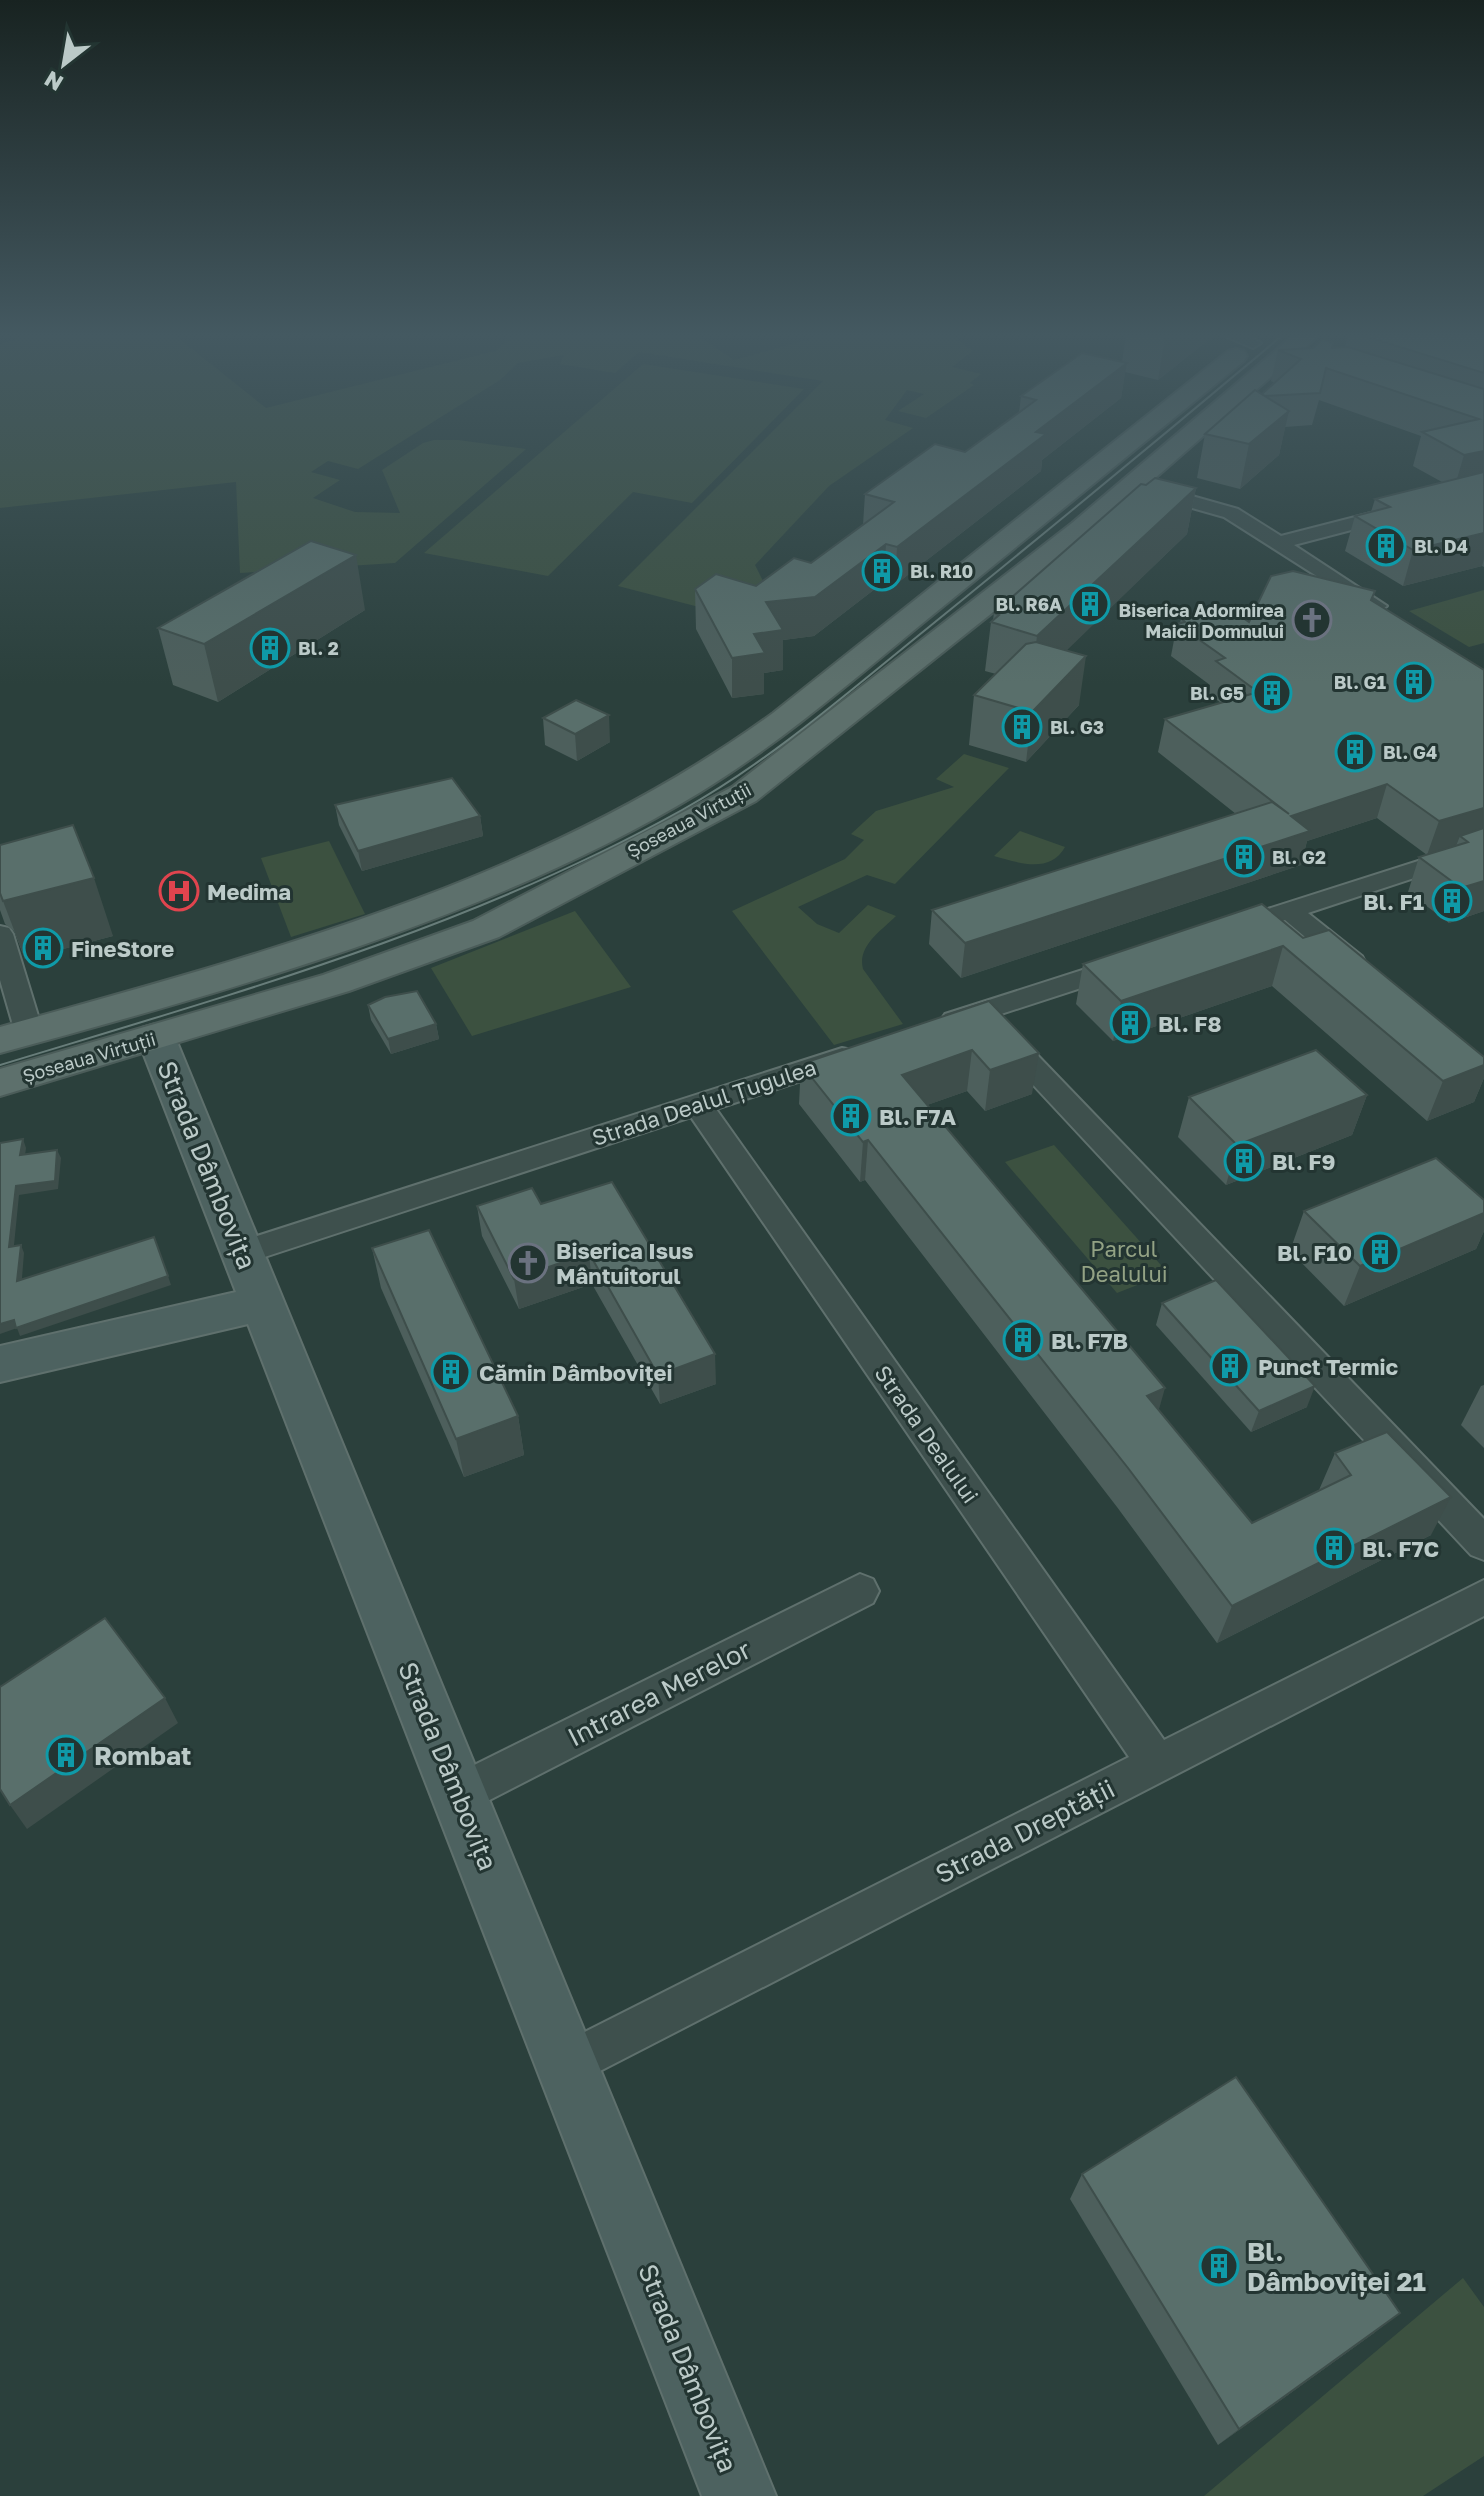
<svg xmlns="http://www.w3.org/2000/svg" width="1484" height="2496" font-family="'Golos Text',sans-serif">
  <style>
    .green { fill: #3c5140 }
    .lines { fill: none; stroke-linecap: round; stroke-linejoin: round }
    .street-casing { stroke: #5f706d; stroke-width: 4 }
    .secondary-casing { stroke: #5f706d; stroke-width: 4 }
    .primary-casing { stroke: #4b5c59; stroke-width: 4 }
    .street { fill: #3e504d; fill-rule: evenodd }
    .secondary { fill: #4d6260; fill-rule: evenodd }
    .primary { fill: #5d706c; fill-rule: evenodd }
    .tram { stroke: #687d7a; stroke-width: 2 }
    .wall { fill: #4d5f5c }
    .shaded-wall { fill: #3e4e4b }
    .building { fill: #596f6b; stroke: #3e4e4b; stroke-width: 2 }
    .labels { text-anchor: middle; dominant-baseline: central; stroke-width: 6; stroke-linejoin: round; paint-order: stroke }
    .far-poi-label { font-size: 18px; font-weight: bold; fill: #bbcac8; stroke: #233532; text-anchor: start }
    .far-street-label { font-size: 18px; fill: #bbcac8; stroke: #233532 }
    .poi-label { font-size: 22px; font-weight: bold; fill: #bbcac8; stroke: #233532; text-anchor: start }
    .street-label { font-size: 22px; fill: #bbcac8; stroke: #233532 }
    .park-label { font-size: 22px; fill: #93a284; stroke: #233532 }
    .near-street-label { font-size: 26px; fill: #bbcac8; stroke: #233532 }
    .near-poi-label { font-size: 26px; font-weight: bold; fill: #bbcac8; stroke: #233532; text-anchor: start }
  </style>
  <rect width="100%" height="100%" fill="#2b403c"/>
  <g class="green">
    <path d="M33,334h151l-7,3 89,71 229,-57 19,-17h181l39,26 95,-26h121l23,17 -21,16 29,7 -11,9 4,2 -48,33 -28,-7 26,-17 -17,-4 -22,30 28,8 -84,58 -74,79 8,16 -2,11 -38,15 -28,-1 -77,-20 205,-205 -184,-29 -24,21 -55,-9 4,-9 -46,8 -18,17 -142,89 -30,-8 -17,11 29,8 -27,18 42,14 45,1 -18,-43 41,-27 11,-3h24l68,9 -131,114 -155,10 -4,-91 -236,26v-164z"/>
    <path d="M643,364l161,25 -112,114 -59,-11 -85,84 -124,-23z"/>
    <path d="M1484,590v53l-15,4 -60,-36z"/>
    <path d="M964,754l45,14 -114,116 -28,-9 -69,32 19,17 22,9 29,-28 28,11c-15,15 -39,30 -33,53l40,55 -69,21 -102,-134 113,-52 19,-19 -13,-6 25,-23 78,-24 -18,-8z"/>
    <path d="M1020,831l45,16c-15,27 -46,16 -71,9z"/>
    <path d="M329,841l36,73 -74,23 -30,-79z"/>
    <path d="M575,911l56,76 -159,49 -41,-68z"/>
    <path d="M1054,1145l114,128 -51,20 -112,-131z"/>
    <path d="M1463,2278l21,29v149l-61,40h-219z"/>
  </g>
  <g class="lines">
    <defs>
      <g id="street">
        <path d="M1220,334h24l17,9 -8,5z"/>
        <path d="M1153,485l85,24 43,27 113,-29 7,2 3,4 -3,4 -107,28 93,61 -10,6 -7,-2 -146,-93 -78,-22 -2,-4 2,-4z"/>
        <path d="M1484,840v15l-176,58 54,43 3,6 -3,6 -10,2 -10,-2 -57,-48 -49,16 -9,-2 -4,-6 4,-6z"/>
        <path d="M0,926l9,2 4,6 30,98 -4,6 -10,3 -10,-3 -4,-6 -15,-52z"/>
        <path d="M1120,958l10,2 4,6 -4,6 -175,57 -10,-3 -4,-6 4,-6z"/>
        <path d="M1007,1031l10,3 467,485v41l-13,-5 -474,-509 -4,-6 4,-6z"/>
        <path d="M842,1048l10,2 4,7 -4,7 -136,45 448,631 320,-160v36l-917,472 -16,-7 -7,-16 7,-16 578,-292 -438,-640 -448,147 -11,-4 -5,-8 5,-8z"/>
        <path d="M860,1574l13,5 6,12 -6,12 -399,205 -15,6 -15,-6 -6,-14 6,-14z"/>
      </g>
      <path id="secondary" d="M156,1024l14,4 5,9 601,1459h-74l-454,-1172 -248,58v-36l236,-54 -99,-255 5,-9z"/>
      <g id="primary">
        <path d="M1295,334h25l-230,201 -334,266 -257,136 -150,54 -349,105v-27l323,-94 150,-54 259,-134 340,-264z"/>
        <path d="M1236,349l8,2 3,5 -3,5c-107,87 -213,174 -320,261 -73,60 -145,122 -225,171 -204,124 -470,198 -699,260v-26c268,-75 545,-147 773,-314l455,-362z"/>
      </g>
    </defs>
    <use href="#street" class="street-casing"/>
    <use href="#secondary" class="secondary-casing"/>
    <use href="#primary" class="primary-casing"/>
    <use href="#street" class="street"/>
    <use href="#secondary" class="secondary"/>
    <use href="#primary" class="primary"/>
    <path class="tram" d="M0,1065c233,-71 468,-136 682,-255 88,-49 164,-116 242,-179 121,-98 241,-197 360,-297"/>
  </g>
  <g class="wall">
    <path d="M1126,334h90l-58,46 -33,-8 -4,26 -79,62 -1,11 -146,114 -11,-3 -70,54 -31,4v30l-19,3v21l-32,4 -36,-69 -1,-40 61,-3 55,-23 52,-38 2,-31 100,-42 54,-39 2,-17 101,-34z"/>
    <path d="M1348,334h136v233l-2,-1 -79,20 -58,-35 10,-35 16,-4 4,-13 67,-17 -29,-16 8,-30 -102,-36 -7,25 -27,2 -6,28 -39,34 -43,-11 8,-44 57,-40 13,-11 -4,-2 7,-31 67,-3z"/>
    <path d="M1146,485l50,3 -9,46 -121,116 13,55 -53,57 -57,-17 5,-50 22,-21 -11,-3 6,-49 2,-2 1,-7z"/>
    <path d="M1372,601l112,69v241l-35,12 -41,-31 11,-35 8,-2 -50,-37 -70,23 -6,24 -340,113 -32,-34 3,-34 304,-96 -78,-62 7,-33 56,-16 -12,-9 1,-9 -39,-29 6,-32 3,-1 1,-5 68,4z"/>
    <path d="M365,610l-147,92 -45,-17 -15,-57z"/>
    <path d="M543,718l67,24 -33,19 -32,-16z"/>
    <path d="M335,805l145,11 3,20 -121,35 -23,-46z"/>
    <path d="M0,845l113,91 -88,23 -11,-28 -9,-7 -5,-14z"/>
    <path d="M1303,938l181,119v21l-10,24 -47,19 -155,-135 -159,55 -37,-37 7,-40z"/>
    <path d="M989,1001l43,93 -47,17 -18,-20 -40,14 232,305 93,113 67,-33 16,-37 96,82 -214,108 -100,-136 -252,-327 -5,2 -61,-78 2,-40z"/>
    <path d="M368,1005l68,19 3,15 -48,15 -20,-34z"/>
    <path d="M1367,1095l-15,40 -126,50 -48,-48 11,-40z"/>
    <path d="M1484,1200v31l-8,18 -132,57 -54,-55 14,-40z"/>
    <path d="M541,1204l175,180 -56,20 -68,-120 -73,25 -37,-73 -5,-30z"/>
    <path d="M372,1248l146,168 6,39 -60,22 -83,-189z"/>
    <path d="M1162,1303l145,104 -56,25 -95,-107z"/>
    <path d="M1484,1385v63l-23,-23 20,-39z"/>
    <path d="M1082,2174l292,159 -156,112 -148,-246z"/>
  </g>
  <g class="shaded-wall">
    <path d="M1169,334h47l-58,46 7,-42z"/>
    <path d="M1127,363l-6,35 -79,62 -1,11 -146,114 2,-38 139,-115z"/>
    <path d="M1289,411l-10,44 -39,34 9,-45z"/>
    <path d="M1484,451v24l-30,14 10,-34z"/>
    <path d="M1196,488l-9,46 -156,151 6,-49z"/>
    <path d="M1484,533v26l-2,7 -79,20 10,-36z"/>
    <path d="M886,544l-2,38 -70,54 -31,4v30l-19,3v21l-32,4v-40l22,-24 12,-32z"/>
    <path d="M356,555l9,55 -147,92 -14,-58z"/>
    <path d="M1086,656l-7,49 -53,57 6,-50z"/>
    <path d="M609,715l1,27 -33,19 -2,-27z"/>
    <path d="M1387,784l-10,34 -70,23 -6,24 -340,113 4,-35 326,-127z"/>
    <path d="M1484,808v30l-16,4 -8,-6 -4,10 -29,9 12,-34z"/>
    <path d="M480,816l3,20 -121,35 -4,-20z"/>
    <path d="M94,878l19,58 -88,23 -22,-58z"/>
    <path d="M1484,881v30l-35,12 12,-35z"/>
    <path d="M1283,946l-11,40 -159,55 8,-40z"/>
    <path d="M436,1024l3,15 -48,15 -3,-15z"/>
    <path d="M972,1050l-5,41 -68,24 3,-40z"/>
    <path d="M1039,1053l-7,41 -47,17 5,-41z"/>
    <path d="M1484,1065v13l-10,24 -47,19 16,-40z"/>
    <path d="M1367,1095l-15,40 -126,50 11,-40z"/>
    <path d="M23,1139l3,9 -2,15 -4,-8z"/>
    <path d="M868,1140l-3,40 -5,2 3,-40z"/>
    <path d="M57,1150l4,8 -3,31 -39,6 -6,60 -4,-8 7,-61z"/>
    <path d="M1484,1213v18l-8,18 -132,57 16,-40z"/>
    <path d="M21,1245l3,8 -3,37 -4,-9z"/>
    <path d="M589,1253l3,31 -73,25 -5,-30z"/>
    <path d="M168,1276l3,9 -151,51 -3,-8 -17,6v-10z"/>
    <path d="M715,1354l1,30 -56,20 -2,-29z"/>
    <path d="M1315,1386l-8,21 -56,25 8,-21z"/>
    <path d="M1165,1388l-11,39 -7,-31z"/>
    <path d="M518,1416l6,39 -60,22 -8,-38z"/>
    <path d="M1451,1497l-20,38 -214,108 15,-37z"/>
    <path d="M165,1698l13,25 -151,106 -17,-24z"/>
    <path d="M1400,2313l-26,20 -156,112 21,-16z"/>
  </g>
  <g class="building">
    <path d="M1149,334h20l-4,4z"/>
    <path d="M1361,334h123v39l-123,-38z"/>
    <path d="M1323,339l10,4 -1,5 16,-1 136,42v62l-20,4 -42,-23 57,-13 -153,-51 -6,25 -56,3 -2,-2 39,-35 -23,-9 35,-2z"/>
    <path d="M1082,353l45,10 -91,69 10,2 -149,113 -11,-3 -71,53 -49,5 17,28 -29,4 11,19 -33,5 -37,-69 21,-15 40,12 38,-28 17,5 83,-61 -29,-8 70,-50 30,8 71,-52 -15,-4z"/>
    <path d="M1255,390l34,21 -40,33 -44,-10z"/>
    <path d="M1484,472v61l-71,17 -58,-34 35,-9 -15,-8z"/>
    <path d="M1155,478l41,10 -159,148 -46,-14 8,-7 -5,-2 147,-129 5,1z"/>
    <path d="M311,541l45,14 -152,89 -46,-16z"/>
    <path d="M1293,571l82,20 -4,9 113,70v138l-45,13 -52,-37 -96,32 19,15 -345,112 -33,-33 340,-108 17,12 -124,-95 93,-27 -42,-31 9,-3 -48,-34 8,-2 -4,-4 45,-12 23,16 22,-46z"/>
    <path d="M1036,642l50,14 -54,56 -58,-17 52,-51z"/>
    <path d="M576,700l33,15 -34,19 -32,-16z"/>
    <path d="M452,778l28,38 -122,35 -23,-46z"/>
    <path d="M73,825l21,53 -91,23 -3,-8v-48z"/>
    <path d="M1484,828v53l-23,7 -42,-31 49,-15 -8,-6z"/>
    <path d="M1262,904l41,34 26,-8 155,127v8l-41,16 -160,-135 -162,55 -38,-37z"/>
    <path d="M417,991l19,33 -48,15 -20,-34 17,-8z"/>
    <path d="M989,1001l50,52 -49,17 -18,-20 -70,25 263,313 -18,8 105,127 99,-48 -16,-22 52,-21 64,65 -219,109 -104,-138 -260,-328 -5,2 -62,-78z"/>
    <path d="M1316,1050l51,45 -130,50 -48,-48z"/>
    <path d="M23,1139l-3,16 37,-5 -2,31 -39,5 -7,61 12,-2 -4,36 137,-44 14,39 -152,52 -2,-8 -14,4v-181z"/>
    <path d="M1436,1158l48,42v13l-124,53 -56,-55z"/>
    <path d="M612,1182l103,172 -57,21 -69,-122 -75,26 -37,-73 55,-18 9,16z"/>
    <path d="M429,1230l89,186 -62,23 -84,-191z"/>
    <path d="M1216,1280l99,106 -56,25 -97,-108z"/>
    <path d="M105,1618l60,80 -155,107 -10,-16v-102z"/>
    <path d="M1236,2077l164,236 -161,116 -157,-255z"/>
  </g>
  <linearGradient id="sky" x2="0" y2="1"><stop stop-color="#182321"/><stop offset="0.49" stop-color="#445961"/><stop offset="1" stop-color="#445961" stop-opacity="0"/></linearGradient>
  <rect width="1484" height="684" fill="url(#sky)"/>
  <defs>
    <symbol id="building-ring" viewBox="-11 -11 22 22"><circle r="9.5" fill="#233532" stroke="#0f9aa8" stroke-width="1.5"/><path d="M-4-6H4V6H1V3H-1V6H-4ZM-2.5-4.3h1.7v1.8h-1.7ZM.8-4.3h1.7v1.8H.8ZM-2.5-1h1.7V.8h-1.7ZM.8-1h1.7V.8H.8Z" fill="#0f9aa8"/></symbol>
    <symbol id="church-ring" viewBox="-11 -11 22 22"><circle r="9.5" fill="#233532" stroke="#6b7280" stroke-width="1.5"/><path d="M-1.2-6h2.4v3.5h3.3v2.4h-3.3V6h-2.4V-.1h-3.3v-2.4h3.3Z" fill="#6b7280"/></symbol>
    <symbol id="hospital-ring" viewBox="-11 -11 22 22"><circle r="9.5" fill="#233532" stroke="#e0444e" stroke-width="1.5"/><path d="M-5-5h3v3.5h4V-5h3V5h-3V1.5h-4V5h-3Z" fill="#e0444e"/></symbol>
  </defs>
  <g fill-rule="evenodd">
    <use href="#building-ring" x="1364" y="524" width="44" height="44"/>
    <use href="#building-ring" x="860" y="549" width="44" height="44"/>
    <use href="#building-ring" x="1068" y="582" width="44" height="44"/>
    <use href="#church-ring" x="1290" y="598" width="44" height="44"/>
    <use href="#building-ring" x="248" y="626" width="44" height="44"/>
    <use href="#building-ring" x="1392" y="660" width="44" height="44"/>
    <use href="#building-ring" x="1250" y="671" width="44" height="44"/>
    <use href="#building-ring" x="1000" y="705" width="44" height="44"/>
    <use href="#building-ring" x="1333" y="730" width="44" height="44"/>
    <use href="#building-ring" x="1222" y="835" width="44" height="44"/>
    <use href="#hospital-ring" x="157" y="869" width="44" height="44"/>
    <use href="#building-ring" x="1430" y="879" width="44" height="44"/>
    <use href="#building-ring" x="21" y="926" width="44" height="44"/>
    <use href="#building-ring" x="1108" y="1001" width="44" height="44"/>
    <use href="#building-ring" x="829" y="1094" width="44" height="44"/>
    <use href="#building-ring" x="1222" y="1139" width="44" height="44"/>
    <use href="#building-ring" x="1358" y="1230" width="44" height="44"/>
    <use href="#church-ring" x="506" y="1241" width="44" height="44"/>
    <use href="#building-ring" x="1001" y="1318" width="44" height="44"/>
    <use href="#building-ring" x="1208" y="1344" width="44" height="44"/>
    <use href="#building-ring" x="429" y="1350" width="44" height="44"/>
    <use href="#building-ring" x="1312" y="1526" width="44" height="44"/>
    <use href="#building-ring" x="44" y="1733" width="44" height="44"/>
    <use href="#building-ring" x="1197" y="2244" width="44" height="44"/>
  </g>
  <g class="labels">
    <g class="far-poi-label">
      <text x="1414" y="546">Bl. D4</text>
      <text x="910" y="571">Bl. R10</text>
      <text x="1062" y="604" text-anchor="end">Bl. R6A</text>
      <text x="1284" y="610" text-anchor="end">Biserica Adormirea<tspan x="1284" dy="21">Maicii Domnului</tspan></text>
      <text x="298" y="648">Bl. 2</text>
      <text x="1386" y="682" text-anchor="end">Bl. G1</text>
      <text x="1244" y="693" text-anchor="end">Bl. G5</text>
      <text x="1050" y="727">Bl. G3</text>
      <text x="1383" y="752">Bl. G4</text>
      <text x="1272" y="857">Bl. G2</text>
    </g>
    <g class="far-street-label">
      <text transform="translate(689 820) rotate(-28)">Șoseaua Virtuții</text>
      <text transform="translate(89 1057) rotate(-16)">Șoseaua Virtuții</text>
    </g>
    <g class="poi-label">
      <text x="207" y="891">Medima</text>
      <text x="1424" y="901" text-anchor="end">Bl. F1</text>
      <text x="71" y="948">FineStore</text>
      <text x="1158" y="1023">Bl. F8</text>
      <text x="879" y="1116">Bl. F7A</text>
      <text x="1272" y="1161">Bl. F9</text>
      <text x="556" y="1250">Biserica Isus<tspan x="556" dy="25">Mântuitorul</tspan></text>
      <text x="1352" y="1252" text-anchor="end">Bl. F10</text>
      <text x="1051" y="1340">Bl. F7B</text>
      <text x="1258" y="1366">Punct Termic</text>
      <text x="479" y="1372">Cămin Dâmboviței</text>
      <text x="1362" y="1548">Bl. F7C</text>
    </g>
    <g class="street-label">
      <text transform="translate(704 1102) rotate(-18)">Strada Dealul Țugulea</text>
      <text transform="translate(927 1434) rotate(55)">Strada Dealului</text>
    </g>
    <g class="park-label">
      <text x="1124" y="1248">Parcul<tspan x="1124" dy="25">Dealului</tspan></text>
    </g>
    <g class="near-street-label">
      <text transform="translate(207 1165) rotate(68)">Strada Dâmbovița</text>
      <text transform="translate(659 1693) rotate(-27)">Intrarea Merelor</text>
      <text transform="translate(448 1766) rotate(68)">Strada Dâmbovița</text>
      <text transform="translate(1025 1831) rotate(-27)">Strada Dreptății</text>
      <text transform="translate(688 2368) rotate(68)">Strada Dâmbovița</text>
    </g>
    <g class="near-poi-label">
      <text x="94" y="1755">Rombat</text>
      <text x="1247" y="2251">Bl.<tspan x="1247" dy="30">Dâmboviței 21</tspan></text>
    </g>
  </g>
  <g transform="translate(64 64) rotate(211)" stroke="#233532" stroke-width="6" paint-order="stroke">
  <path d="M0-6L14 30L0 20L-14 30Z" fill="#bbcac8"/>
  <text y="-12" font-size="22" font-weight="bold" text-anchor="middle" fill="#bbcac8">N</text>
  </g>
</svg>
